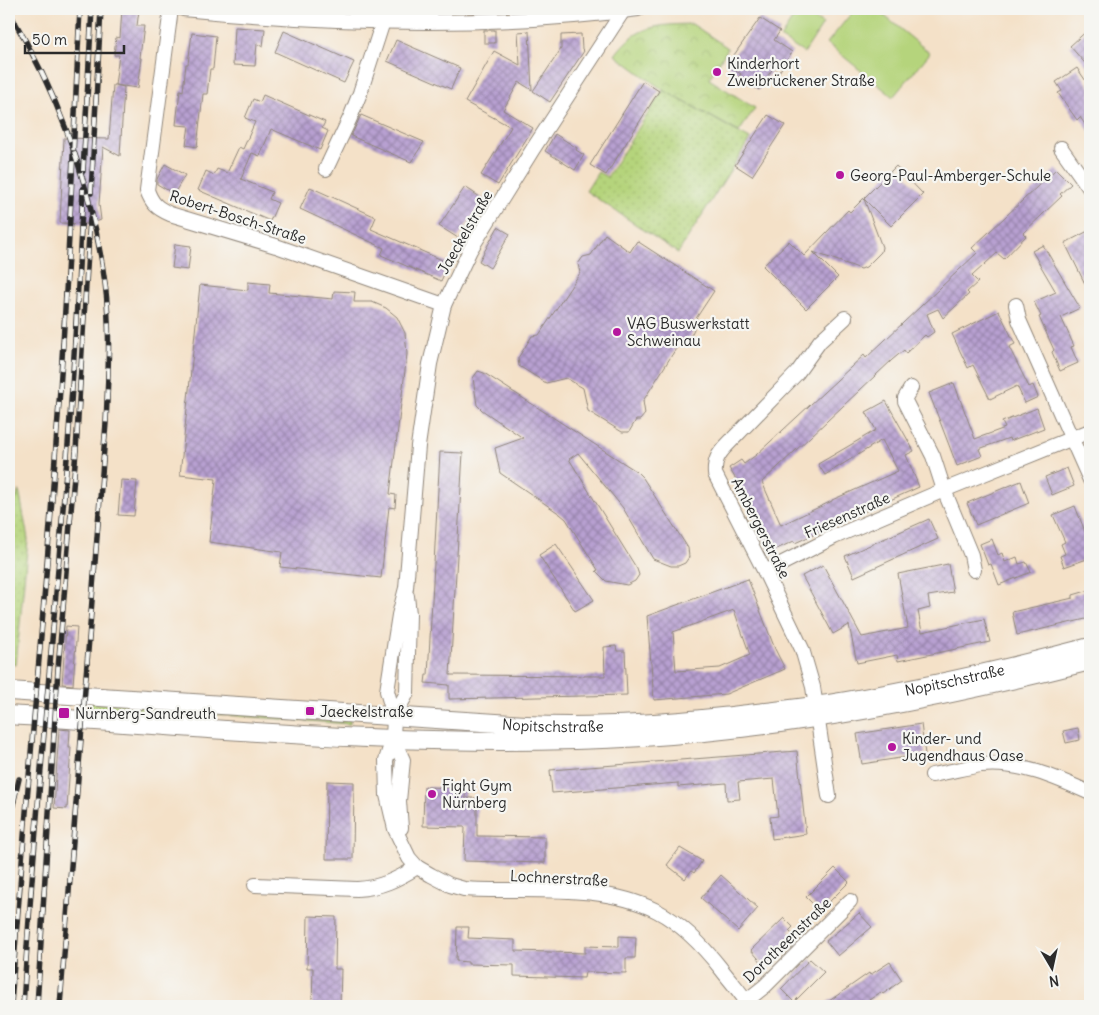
<svg xmlns="http://www.w3.org/2000/svg" width="1099" height="1015" font-family="Delius,sans-serif">
  <style>
    .grass { fill: url(#grass-dots); stroke: #708053 }
    .park { fill: url(#park-crowns); stroke: #708053 }
    .pitch { fill: #b5d47b; stroke: #708053 }
    .building { fill: url(#building-cross-hatch); fill-rule: evenodd }
    .lines { fill: none; stroke-linecap: round; stroke-linejoin: round }
    .minor-casing { stroke: #90867a; stroke-width: 16 }
    .major-casing { stroke: #90867a; stroke-width: 20 }
    .minor { stroke: #fff; stroke-width: 14 }
    .major { stroke: #fff; stroke-width: 18 }
    .rail-casing { stroke: #2b2b2b; stroke-width: 5.5 }
    .rail { stroke: #f6f6f2; stroke-width: 4; stroke-dasharray: 11; stroke-linecap: butt }
    .poi-dot { fill: #b5179e; stroke: #f6f6f2; stroke-width: 2 }
    .labels { text-anchor: middle; dominant-baseline: central; stroke-width: 4.5; stroke-linejoin: round; paint-order: stroke }
    .poi-label { font-size: 15px; fill: #2b2b2b; stroke: #f6f6f2; text-anchor: start }
    .street-label { font-size: 15px; fill: #2b2b2b; stroke: #f6f6f2 }
  </style>
  <defs>
    <pattern id="grass-dots" width="8" height="8" patternUnits="userSpaceOnUse" patternTransform="scale(1.25)"><rect width="8" height="8" fill="#b5d47b"/><path d="M2 2h.1M6 6h.1" fill="none" stroke="#9cb66a" stroke-width="1.8" stroke-linecap="round"/></pattern>
    <pattern id="park-crowns" width="20" height="18" patternUnits="userSpaceOnUse" patternTransform="scale(1.25)"><rect width="20" height="18" fill="#b5d47b"/><path d="M2 6a3 3 0 1 1 6 0M12 15a3 3 0 1 1 6 0" fill="none" stroke="#9cb66a"/></pattern>
    <pattern id="building-cross-hatch" width="8" height="8" patternUnits="userSpaceOnUse" patternTransform="scale(1.25)"><rect width="8" height="8" fill="#b8a0d1"/><path d="M0 0l8 8M0 8l8-8" fill="none" stroke="#9683aa"/></pattern>
  </defs>
  <rect width="100%" height="100%" fill="#f6f6f2"/>
  <filter id="ink" filterUnits="userSpaceOnUse"><feTurbulence type="fractalNoise" baseFrequency=".02" numOctaves="2"/><feDisplacementMap in="SourceGraphic" scale="10" xChannelSelector="R" yChannelSelector="G"/><feConvolveMatrix kernelMatrix="1 2 1 2 8 2 1 2 1" color-interpolation-filters="sRGB"/></filter>
  <filter id="wash" filterUnits="userSpaceOnUse"><feTurbulence type="fractalNoise" baseFrequency=".0096" numOctaves="4" result="noise"/><feDisplacementMap in="SourceGraphic" scale="20" xChannelSelector="R" yChannelSelector="G"/><feGaussianBlur stdDeviation="1.12" result="paint"/><feColorMatrix in="noise" values="0 0 0 0 0 0 0 0 0 0 0 0 0 0 0 0 0 1.4 0 .05"/><feComposite in="paint" operator="in"/></filter>
  <g filter="url(#wash)">
    <rect width="100%" height="100%" fill="#f4e1c8"/>
    <g class="grass">
      <path d="M663,90l87,49 -72,114 -92,-62 12,-19 9,5z"/>
      <path d="M19,490l9,49 -12,126 -7,-2v-145z"/>
      <path d="M91,702l259,17v5l-192,-14 -68,-1z"/>
    </g>
    <path class="park" d="M692,24l36,24 -19,31 46,29 -16,24 -76,-42 -48,-35c21,-30 43,-30 77,-31z"/>
    <g class="pitch">
      <path d="M799,9l24,15 -19,29 -24,-15z"/>
      <path d="M855,9h21l54,44 -37,44 -66,-54z"/>
    </g>
    <g id="blocks">
      <g class="building">
        <path d="M122,9l17,1 -2,16h7l-3,23 -1,9h2l-4,30 -23,-3 9,2 -4,69 -17,-9 -4,57 2,16 -11,4 -30,-1 4,-85 45,1 4,-54h2l4,-30h-5l2,-18 4,1z"/>
        <path d="M760,18l20,13 -6,9 18,12 -13,20 -6,-4 -14,22 -20,-13 2,-3 -14,-9z"/>
        <path d="M235,27l30,2 -2,18 -6,-3 -2,22 -22,-1z"/>
        <path d="M1090,28v41l-20,-23z"/>
        <rect x="484" y="30" width="11" height="13"/>
        <path d="M284,31l70,31 -10,21 -69,-31z"/>
        <path d="M529,31l3,59 -13,-8 -16,28 30,18 -35,57 -17,-10 30,-48 -46,-25 29,-51 26,14 -2,-33z"/>
        <path d="M192,33l24,3 -3,33h-3l-3,25h-4l-6,53 -11,-2 3,-19 -13,-1 4,-35 3,1 3,-27h2z"/>
        <path d="M581,34l1,15 2,2 -34,51 -17,-11 28,-42v-14z"/>
        <path d="M396,40l64,28 -9,21 -64,-28z"/>
        <path d="M1077,68l13,19v45l-10,-15 -3,3 -19,-27 4,-2 -6,-9z"/>
        <path d="M643,81l16,10 -53,84 -16,-10z"/>
        <path d="M263,95l62,27 -3,6 6,3 -8,19 -49,-21 -11,27 -8,-3 -11,26 31,13 -3,7 9,4 -8,18 -72,-31 8,-19 8,4 3,-6 10,4 12,-26 4,2 12,-27 -10,-4 8,-19 7,3z"/>
        <path d="M361,115l63,27 -13,20 -60,-26z"/>
        <path d="M768,115l17,10 -33,51 -17,-11z"/>
        <path d="M555,134l22,14 -1,2 8,5 -9,15 -30,-19z"/>
        <path d="M165,164l20,11 -11,19 -17,-10v-5z"/>
        <path d="M896,166l27,28 -32,32 -27,-27 18,48 -1,5 -15,15 -5,2 -48,-17 25,25 -32,32 -43,-43 26,-25 15,15 44,-46 2,2z"/>
        <path d="M1056,169l15,15 -11,10 2,2 -39,37 3,3 -22,23 -7,-6 -25,23 6,6 -11,10 2,2 -26,24 -5,-9 -11,5 7,18 -7,5 -2,-2 -19,18 -2,-3 -12,10 -130,122 19,43 51,-24v-1l66,-29 -16,-31 -57,35 -7,-11 58,-34 -10,-18 20,-11 28,50 -8,4 13,32 -124,56 -1,-2 -24,11 -33,-71 -8,-13 12,-8 3,4 12,-9 108,-100 2,3 111,-105 -5,-5z"/>
        <path d="M310,187l66,30 -5,12 78,34 -8,18 -60,-26 3,-7 -84,-39z"/>
        <path d="M465,187l18,12 -25,39 -19,-12z"/>
        <path d="M498,227l12,7 -20,34 -11,-7z"/>
        <path d="M1090,230v64l-25,-51z"/>
        <path d="M605,234l25,18 7,-11 77,50 -21,32 1,6 -4,9 -8,1 -39,62 2,13 -5,6h-4l-7,12h-7l-34,-21 -5,-23 -17,-10 -20,5 -27,-17 -1,-8 14,-22 7,-1 41,-62 -2,-9 5,-7 8,-2z"/>
        <path d="M175,244l16,2 -3,24 -16,-2z"/>
        <path d="M1043,245l37,63 -19,9 13,29 -3,1 7,16 -18,8 -8,-19 2,-2 -15,-33 2,-1 -7,-14 22,-10 -24,-41z"/>
        <path d="M248,282l22,2 -1,9 64,6 1,-8 21,1 -1,10h18l14,6 11,9 8,16 2,21 -17,140 6,1 -1,13 -6,-1 -8,71 -101,-11 2,-15 -73,-10 7,-63 -36,-4 20,-190 48,5z"/>
        <path d="M999,311l16,33 -6,3 20,40 4,-2 5,12 -13,6 -8,-17 -27,13 -17,-34 -5,3 -16,-34z"/>
        <path d="M478,371l6,2 152,98 7,7 45,70 1,9 -4,6 -7,3h-7l-18,-7 -30,-51 -45,-55 -9,6 68,110 2,6 -4,6 -8,4 -21,-4 -10,-10 2,-1 -32,-51 -6,-5 -60,-41 -5,-25 28,-10 -41,-28 -5,-5 -4,-27z"/>
        <path d="M954,383l21,56 30,-11 -3,-6 35,-14 7,20 -34,13 -1,-3 -30,11 3,7 -25,10 -28,-73z"/>
        <path d="M440,452l23,1 -13,222 155,1 -1,-29 12,-1 1,5h8l2,44 -178,4v-14l-24,-2 1,-8h2z"/>
        <path d="M1067,468l7,18 -22,9 -7,-18z"/>
        <path d="M121,480l16,1 -3,35 -16,-1z"/>
        <path d="M1021,481l8,22 -53,22 -9,-22z"/>
        <path d="M1075,506l11,28 4,-2v26l-26,9 -4,-11 5,-2 -4,-10 4,-2 -12,-27z"/>
        <path d="M929,519l9,20 -84,38 -9,-21z"/>
        <path d="M992,539l6,16 4,-2 3,9 12,-5 2,7 7,-2 5,10 -32,13 -8,-21 -3,1 -8,-21z"/>
        <path d="M556,544l38,56 -19,11 -36,-56z"/>
        <path d="M948,564l5,28 -25,4 2,12 -12,3 4,21 62,-13 6,23 -92,19 -1,-6 -40,8 -8,-38 -16,9 -31,-58 21,-11 39,72 46,-9 -10,-54z"/>
        <path d="M748,579l27,70 10,20 -59,25 -72,6 -7,-84zM734,610l16,45 -30,13 -44,3 -3,-39z"/>
        <path d="M1090,590v28l-73,17 -5,-23 61,-14v-3z"/>
        <path d="M66,626l11,1 -4,58 -11,-1z"/>
        <path d="M921,724l4,30 -63,10 -5,-30z"/>
        <path d="M1078,728l2,12 -14,3 -3,-12z"/>
        <path d="M59,729l11,1 -1,17h2l-4,62 -13,-1z"/>
        <path d="M797,751l9,83 -34,5 -2,-22 8,-1 -4,-37 -36,3 2,17 -13,1 -1,-17 -48,4v-4l-126,10 -2,-23z"/>
        <path d="M327,781l27,1 -1,77h-27z"/>
        <path d="M424,787l42,1 -1,10h12v38l68,1v26l-81,-2 1,-34 -42,-1z"/>
        <path d="M680,848l22,13 -8,12 -3,-2 -6,8 -18,-14z"/>
        <path d="M835,868l14,14 -29,29 -14,-14z"/>
        <path d="M721,875l37,33 -20,23 -37,-33z"/>
        <path d="M859,913l13,14 -34,29 -12,-15z"/>
        <path d="M308,916l28,1 -1,52h6l-1,37h-28l1,-38h-6z"/>
        <path d="M784,918l9,9 -4,4 5,5 -30,29 -13,-15z"/>
        <path d="M457,927h12l-1,11 47,2v11l70,2v-7l34,1v-11l17,1 -1,21h-9v15l-41,-1 -1,6 -70,-2v-11l-46,-1v-2l-12,-1z"/>
        <path d="M810,959l14,13 -30,30 -13,-13z"/>
        <path d="M890,962l12,18 -19,14 -2,-2 -21,14h-38l47,-33 1,2z"/>
      </g>
    </g>
  </g>
  <g filter="url(#ink)">
    <use href="#blocks" fill-opacity="0" stroke="#90867a" stroke-width="1"/>
    <g class="lines">
      <defs>
        <g id="minor">
          <path d="M171,9l-24,181c5,14 10,18 23,24l106,32 168,59"/>
          <path d="M183,9c150,15 305,20 455,0"/>
          <path d="M623,11l-90,138 -63,101 -26,55 -14,59 -12,82 -12,142 -7,27 -12,76 7,25 -1,23 -7,21 1,35 8,34 14,29 8,9 14,8 19,10 14,4c61,4 137,-7 193,22 25,13 47,36 65,59 9,12 20,23 27,36"/>
          <path d="M1061,148l29,41"/>
          <path d="M326,169l24,-51 10,-25 27,-84"/>
          <path d="M1016,305l3,15 71,160"/>
          <path d="M911,388l-6,10v3l28,55 11,34 27,65 3,15"/>
          <path d="M765,572l69,-35 110,-47 146,-59"/>
          <path d="M394,716l13,-23 2,-79 -2,-18"/>
          <path d="M393,739l10,21 -4,41 2,27"/>
          <path d="M932,775c16,-3 33,-7 49,-10 38,-4 76,13 109,28"/>
          <path d="M829,796l-16,-109 -11,-38 -37,-77 -50,-98c-1,-13 3,-20 12,-29l70,-72 23,-32 25,-23"/>
          <path d="M255,885l102,4c23,-1 41,-10 60,-22"/>
          <path d="M746,1001l19,-15 85,-85"/>
        </g>
        <g id="major">
          <path id="s1" d="M9,691l517,34c65,3 131,-1 196,-8 42,-5 83,-9 124,-16 82,-14 164,-33 244,-54"/>
          <path d="M9,715c211,14 422,35 634,22 152,-10 300,-39 447,-76"/>
        </g>
      </defs>
      <use href="#minor" class="minor-casing"/>
      <use href="#major" class="major-casing"/>
      <use href="#minor" class="minor"/>
      <use href="#major" class="major"/>
      <defs>
        <g id="rail">
          <path d="M9,12c50,83 83,175 96,271 6,46 3,94 1,140l-46,583"/>
          <path d="M83,171l9,-162"/>
          <path d="M91,193l10,-184"/>
          <path d="M9,822l10,-43"/>
          <path d="M11,1006c13,-192 33,-384 46,-576 11,-140 16,-281 23,-421"/>
          <path d="M23,1006c12,-192 32,-383 46,-575 6,-81 10,-162 14,-242"/>
          <path d="M37,1006l21,-337 18,-218 14,-233"/>
        </g>
      </defs>
      <use href="#rail" class="rail-casing"/>
      <use href="#rail" class="rail"/>
    </g>
  </g>
  <g class="poi-dot">
    <circle cx="717" cy="72" r="5"/>
    <circle cx="840" cy="175" r="5"/>
    <circle cx="617" cy="332" r="5"/>
    <rect x="305" y="706" width="10" height="10" rx="2.5"/>
    <rect x="58" y="707" width="12" height="12" rx="2.5"/>
    <circle cx="892" cy="747" r="5"/>
    <circle cx="432" cy="794" r="5"/>
  </g>
  <g class="labels">
    <g class="poi-label">
      <text x="727" y="63">Kinderhort<tspan x="727" dy="17">Zweibrückener Straße</tspan></text>
      <text x="850" y="175">Georg-Paul-Amberger-Schule</text>
      <text x="627" y="323">VAG Buswerkstatt<tspan x="627" dy="17">Schweinau</tspan></text>
      <text x="320" y="711">Jaeckelstraße</text>
      <text x="75" y="713">Nürnberg-Sandreuth</text>
      <text x="902" y="738">Kinder- und<tspan x="902" dy="17">Jugendhaus Oase</tspan></text>
      <text x="442" y="785">Fight Gym<tspan x="442" dy="17">Nürnberg</tspan></text>
    </g>
    <g class="street-label">
      <text transform="translate(238 217) rotate(18)">Robert-Bosch-Straße</text>
      <text transform="translate(465 232) rotate(-60)">Jaeckelstraße</text>
      <text transform="translate(847 515) rotate(-24)">Friesenstraße</text>
      <text transform="translate(761 528) rotate(63)">Ambergerstraße</text>
      <text stroke="none"><textPath href="#s1" startOffset="950">Nopitschstraße</textPath></text>
      <text stroke="none"><textPath href="#s1" startOffset="545">Nopitschstraße</textPath></text>
      <text transform="translate(559 878) rotate(3)">Lochnerstraße</text>
      <text transform="translate(787 940) rotate(-44)">Dorotheenstraße</text>
    </g>
  </g>
  <rect width="1099" height="1015" fill="none" stroke="#f6f6f2" stroke-width="30"/>
  <g transform="translate(1052 968) rotate(171)" stroke="#f6f6f2" stroke-width="4" paint-order="stroke">
  <path d="M0-4L9 19L0 12L-9 19Z" fill="#2b2b2b"/>
  <text y="-8" font-size="14" font-weight="bold" text-anchor="middle" fill="#2b2b2b">N</text>
  </g>
  <path d="M25 45v8h99v-8" fill="none" stroke="#2b2b2b" stroke-width="2.5"/>
  <text x="32" y="45" font-size="15" fill="#2b2b2b" stroke="#f6f6f2" stroke-width="4" paint-order="stroke">50 m</text>
</svg>
